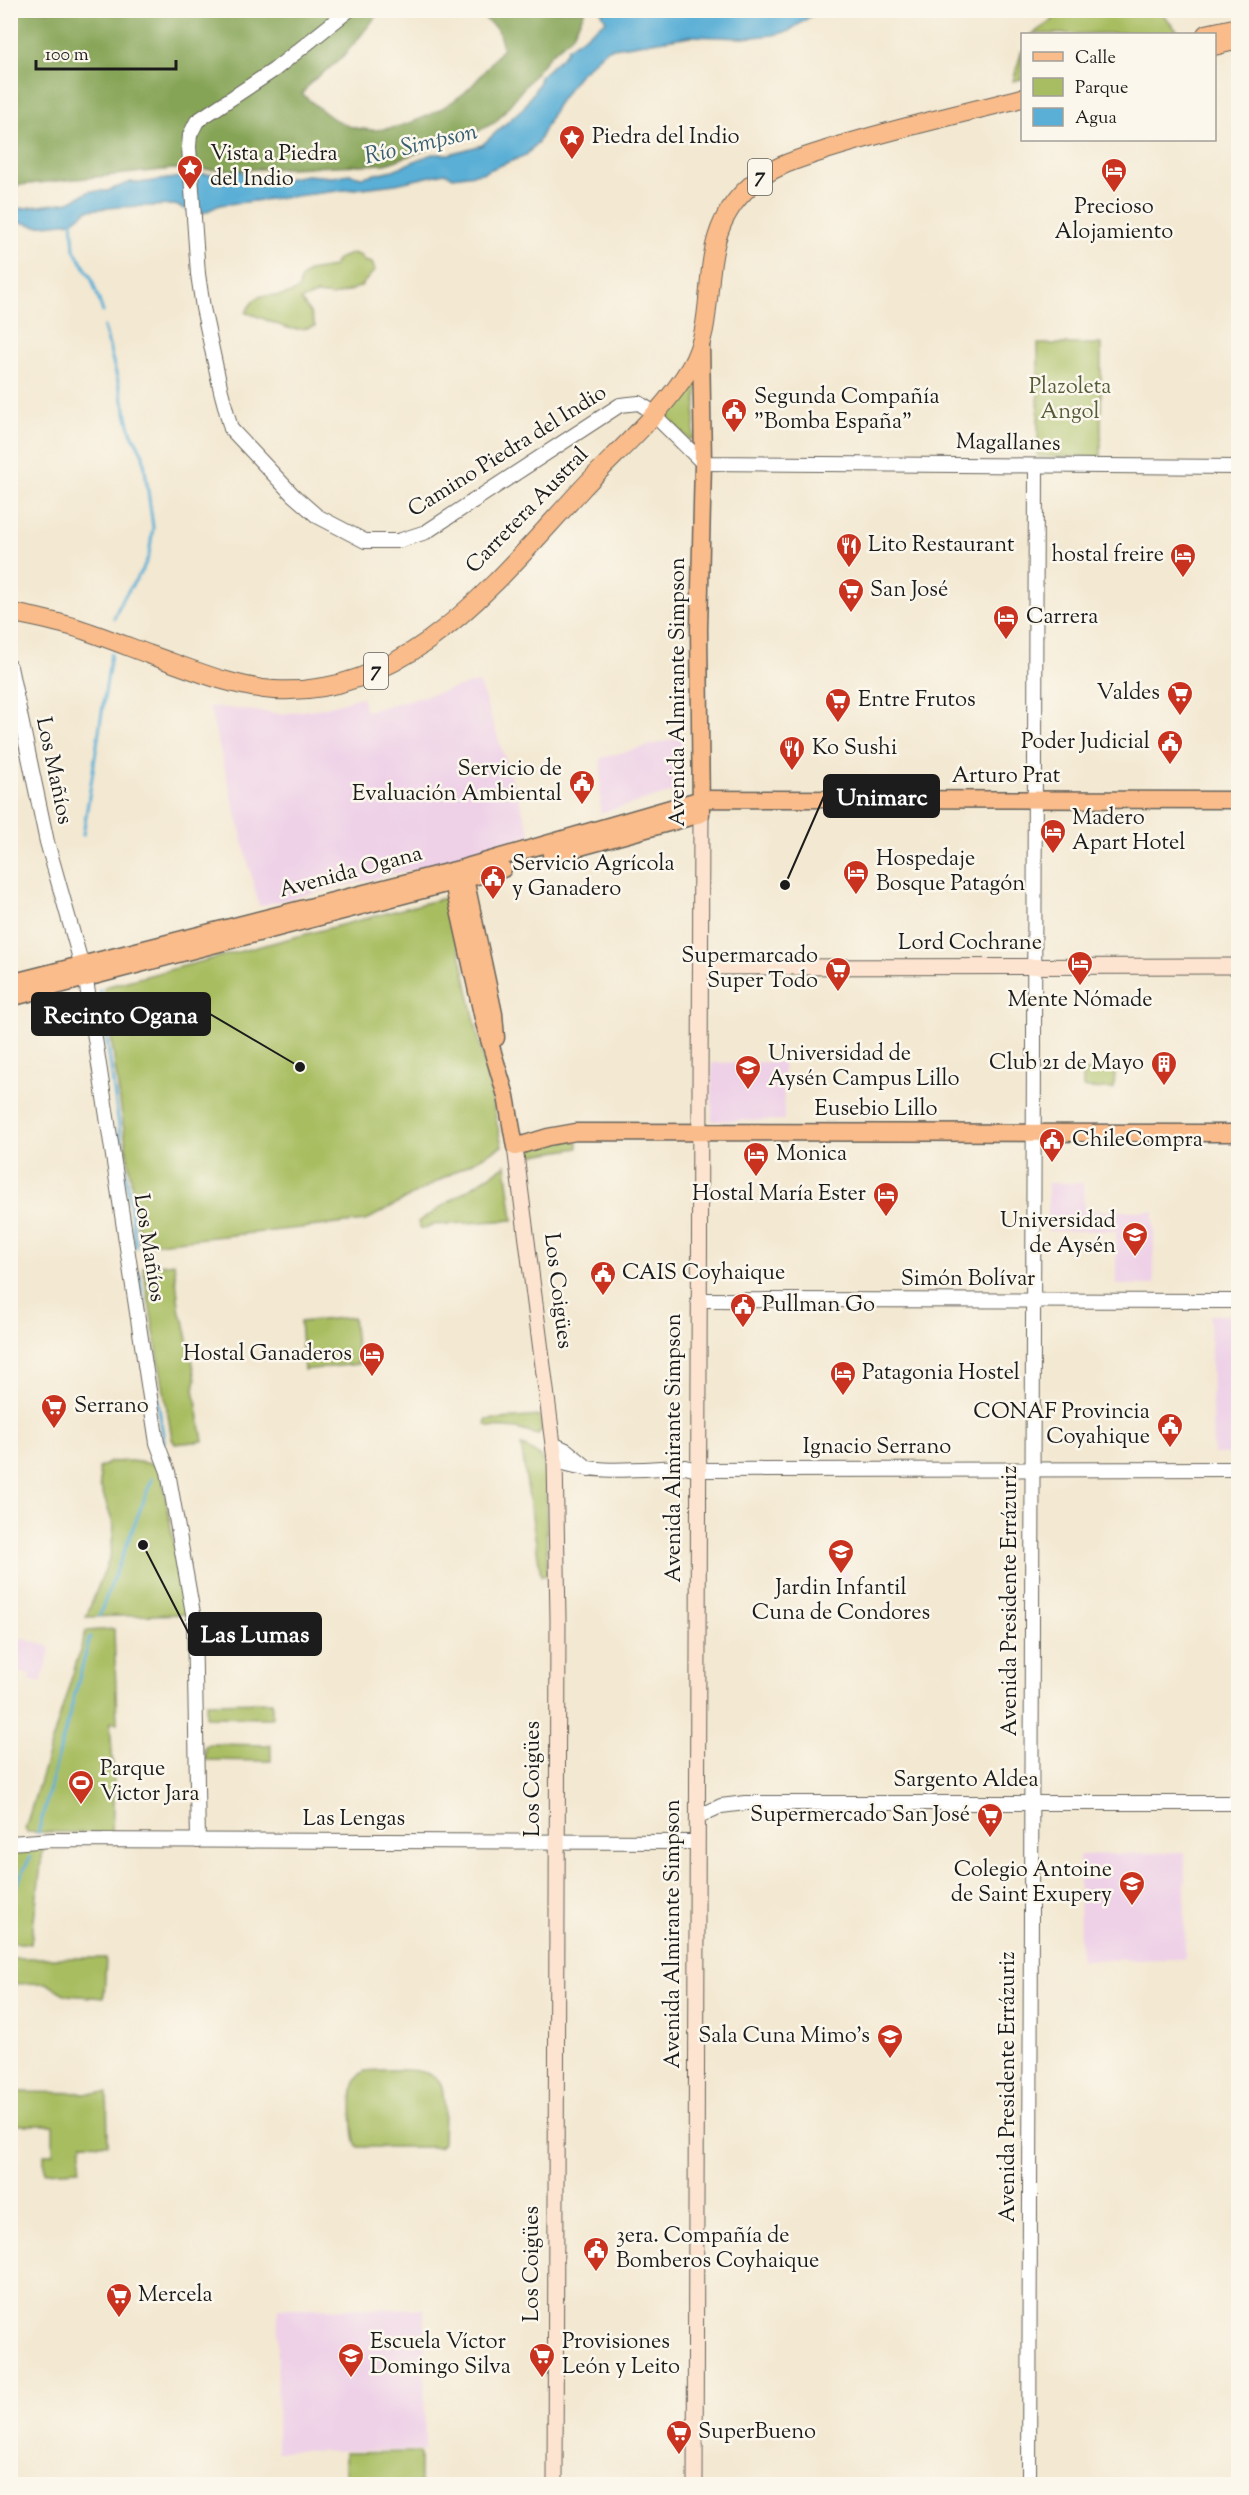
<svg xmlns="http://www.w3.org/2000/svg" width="1249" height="2495" font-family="'Sorts Mill Goudy',serif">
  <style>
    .built { fill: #eed0e7 }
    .green { fill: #a8bd61; stroke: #626c3e; stroke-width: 1.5 }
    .forest { fill: #86a457; stroke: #51603a; stroke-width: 1.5 }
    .water { fill: #5aafd6; stroke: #3b6679; stroke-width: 1.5 }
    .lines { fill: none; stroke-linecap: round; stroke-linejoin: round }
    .stream { stroke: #5aafd6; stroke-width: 3 }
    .tertiary-casing { stroke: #67635b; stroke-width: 16 }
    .secondary-casing { stroke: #67635b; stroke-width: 17 }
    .primary-casing { stroke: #67635b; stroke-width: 19 }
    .trunk-casing { stroke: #67635b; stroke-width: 20 }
    .tertiary { stroke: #fff; stroke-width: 14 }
    .secondary { stroke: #fde4d0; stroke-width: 15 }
    .primary { stroke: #f9bc8a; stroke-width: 16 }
    .trunk { stroke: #f9bc8a; stroke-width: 18 }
    .labels { text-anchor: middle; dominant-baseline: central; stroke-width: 5; stroke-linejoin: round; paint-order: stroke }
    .shield { fill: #fbf7ec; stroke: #5f5e5a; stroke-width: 1.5 }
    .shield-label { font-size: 21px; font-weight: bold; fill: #1c1c1c }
    .poi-label { font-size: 22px; fill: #1c1c1c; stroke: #fbf7ec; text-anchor: start }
    .park-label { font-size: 22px; fill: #545c38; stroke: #fbf7ec }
    .street-label { font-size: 22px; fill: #1c1c1c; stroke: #fbf7ec }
    .water-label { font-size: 24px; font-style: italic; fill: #385e70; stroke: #fbf7ec }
    .leader { fill: none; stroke: #1c1c1c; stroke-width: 2 }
    .callout-dot { fill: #1c1c1c; stroke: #fbf7ec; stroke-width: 2 }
    .callout { fill: #1c1c1c; stroke: #1c1c1c; stroke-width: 2 }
    .callout-label { font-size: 24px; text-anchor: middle; font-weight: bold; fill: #fff }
  </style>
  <rect width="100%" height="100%" fill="#fbf7ec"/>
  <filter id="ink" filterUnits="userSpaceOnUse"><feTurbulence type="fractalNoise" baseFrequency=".0167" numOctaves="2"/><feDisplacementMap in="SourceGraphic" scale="12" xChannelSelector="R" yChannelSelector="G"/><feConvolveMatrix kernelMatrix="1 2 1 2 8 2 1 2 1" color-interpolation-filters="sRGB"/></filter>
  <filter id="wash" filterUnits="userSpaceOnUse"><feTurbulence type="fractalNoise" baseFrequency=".008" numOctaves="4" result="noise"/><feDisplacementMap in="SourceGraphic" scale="24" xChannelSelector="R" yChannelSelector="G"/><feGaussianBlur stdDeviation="1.35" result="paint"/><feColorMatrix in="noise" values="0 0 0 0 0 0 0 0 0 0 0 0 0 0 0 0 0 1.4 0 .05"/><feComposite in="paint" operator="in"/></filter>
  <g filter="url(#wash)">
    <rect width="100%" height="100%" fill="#f3e8d1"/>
    <g class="built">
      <path d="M479,682l52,153 -62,21 -210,50 -50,-200 73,8 41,-6 39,-11 4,14z"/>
      <path d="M682,737l1,52 -83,24 1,-55z"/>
      <path d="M783,1062l1,58 -72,1v-58z"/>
      <path d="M1048,1183h35l1,28h70v74h-38v-54h-68z"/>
      <path d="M1210,1315h28v139h-25z"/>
      <path d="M848,1569l1,10 -5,1v4l-10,1 -1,-15z"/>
      <path d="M20,1638l31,9 -10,36 -12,-3 1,-5 -16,-4 2,-5 -5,-1v-26l8,2z"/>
      <path d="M1185,1852v107l-105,1 -1,-105z"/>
      <path d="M278,2308l146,1 1,141 -148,1z"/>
    </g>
    <g class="green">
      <path d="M1052,10l108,1 19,22 -147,1 21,-14z"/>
      <path d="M1022,50v29l-9,2z"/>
      <path d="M353,253l8,3 3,5 8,2 3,7 -14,16 -9,4 -19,6 -16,-2 -16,6 10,14 4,12c-29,10 -42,-7 -69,-13 14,-32 28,-7 53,-24l1,-9 9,-9 24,-4 4,-8z"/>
      <rect x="1038" y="344" width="63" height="113"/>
      <path d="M692,376l6,5 -5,58h-4l-21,-19 -2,-9z"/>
      <path d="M448,897l54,249 -137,75 -225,24 -36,-258z"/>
      <path d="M1083,1071h32l-1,18 -31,-1z"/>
      <path d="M572,1140l6,3v5l-51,8v-5l15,-7z"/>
      <path d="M506,1165l7,55 -79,5 -13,4 -3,-7z"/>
      <path d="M174,1263l6,51 4,6 12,59 -2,10 9,52 -28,3 -3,-5 -29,-172z"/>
      <path d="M353,1317l5,47 -54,6 -4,-48z"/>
      <path d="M540,1416l2,14 -5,5 -20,-6 -28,-2 -4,-3 1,-4z"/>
      <path d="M521,1445c11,6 21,10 25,22l1,108 -6,1z"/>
      <path d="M131,1461l29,4 26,149 -100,3 24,-60 4,-30 -14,-42 -1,-17 11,-6z"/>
      <path d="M114,1629l3,94 -7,-1 4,61 -2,50 -85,-1 -2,-3 61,-198z"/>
      <path d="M272,1702v16l-66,-1v-14z"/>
      <path d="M209,1744l62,1v16l-66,-1v-14z"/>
      <path d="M11,1849h32l-12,95 -20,-2z"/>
      <path d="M10,1958h96l-2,40 -38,-3 -20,-12 -35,1z"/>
      <path d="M365,2071c19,-1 72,-7 77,16 4,17 1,39 1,56l-4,4h-81c-7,-7 -7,-56 -3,-66 2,-5 5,-7 10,-10z"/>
      <path d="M11,2092l96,1 1,51 -26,-1 -3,27 -35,2v-18h9v-29h-42z"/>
      <path d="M420,2452v32h-75v-31z"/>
    </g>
    <path class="forest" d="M10,11h370c-13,17 -27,36 -43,51 -14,12 -24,15 -35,32 15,12 31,28 50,33 35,11 85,-12 112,-34 15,-12 27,-31 39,-45l-5,-18 -22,-19h109l-13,25 -22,19 -54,67 -18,9 -92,33 -148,6 -66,-1 -161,17z"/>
    <path class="water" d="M601,11h217l-29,20 -16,4 -30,3 -52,-2 -84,13 -30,28 -20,28 -19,37 -12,13 -44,18 -29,4 -8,-4 -49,11 -176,21 -21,10 -24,-10 -56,2 -31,3 -16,12 -36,4 -16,-4h-9v-12l58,-8 21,-11h17l24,-9 8,1 64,-9 21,1 14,-5 10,5 30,5 29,-5 25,2 17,-3 13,3 31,-7 39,-16h17l33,-9 42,-38 14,-22 2,-8 24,-22 4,-7 38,-27z"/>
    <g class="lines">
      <g class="stream">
        <path d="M72,219l2,31 17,27 12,35"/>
        <path d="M104,327l27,105 12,23 10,72 -4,28 -6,14 -21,31 -8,18"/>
        <path d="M83,835l28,-181"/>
        <path d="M100,990l36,257"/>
        <path d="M139,1272l25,170"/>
        <path d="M99,1616l53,-137"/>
        <path d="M38,1833l52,-196"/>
        <path d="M10,1899l20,-42"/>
      </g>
    </g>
  </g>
  <g filter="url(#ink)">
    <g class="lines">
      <defs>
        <g id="tertiary">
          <path d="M349,10l-75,60 -77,51 -7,14 -1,12 9,127 5,34 18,83 10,38 62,66 24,21 48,25h33l28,-9 194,-127 19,-2 9,6 55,54 535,4"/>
          <path d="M10,667l37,175 39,138 71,463 11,29 26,147 4,222"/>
          <path d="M698,1300l540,1"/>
          <path d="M553,1444l13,6 23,19"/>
          <path d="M555,1460c40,16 88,8 130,7l13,3 540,-1"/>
          <path d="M697,1817l24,-11 24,-3h493"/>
          <path d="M10,1843l42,-3 645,2"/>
          <path d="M1029,2484l7,-2018"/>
        </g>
        <g id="secondary">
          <path d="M701,967l537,-1"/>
          <path d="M515,1147l40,313 3,158 -3,866"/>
          <path d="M695,2484l6,-1670"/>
        </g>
        <g id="primary">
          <path d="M551,855l150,-41 -2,-185 4,-166 -2,-121"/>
          <path d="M463,869l31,145 2,24"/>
          <path d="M453,883l31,140 22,73 9,51 33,-10 28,-5 662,1"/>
          <path d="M10,983l453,-115 239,-69 536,1"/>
          <path d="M10,998l493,-129"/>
        </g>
        <g id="trunk">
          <path d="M1206,34l32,-7"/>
          <path d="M1214,46l24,-6"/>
          <path d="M10,612c22,5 44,9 64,15 25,8 50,18 74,27 41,14 83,33 126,36 135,8 224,-111 307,-200 36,-39 81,-76 109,-122 34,-58 0,-129 60,-182 21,-20 49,-27 76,-36 65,-21 131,-35 196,-52"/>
        </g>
      </defs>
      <use href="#tertiary" class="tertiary-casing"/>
      <use href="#secondary" class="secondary-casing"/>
      <use href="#primary" class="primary-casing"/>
      <use href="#trunk" class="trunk-casing"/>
      <use href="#tertiary" class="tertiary"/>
      <use href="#secondary" class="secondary"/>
      <use href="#primary" class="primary"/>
      <use href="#trunk" class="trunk"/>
    </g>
  </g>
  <defs>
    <symbol id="sight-pin" viewBox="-11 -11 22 30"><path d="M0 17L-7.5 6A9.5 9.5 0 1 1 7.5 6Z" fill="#c8321e" stroke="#fbf7ec"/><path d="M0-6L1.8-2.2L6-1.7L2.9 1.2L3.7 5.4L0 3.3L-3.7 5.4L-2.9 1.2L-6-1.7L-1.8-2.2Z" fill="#fff"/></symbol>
    <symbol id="hotel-pin" viewBox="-11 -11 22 30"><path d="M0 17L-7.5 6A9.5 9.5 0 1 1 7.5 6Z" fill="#c8321e" stroke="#fbf7ec"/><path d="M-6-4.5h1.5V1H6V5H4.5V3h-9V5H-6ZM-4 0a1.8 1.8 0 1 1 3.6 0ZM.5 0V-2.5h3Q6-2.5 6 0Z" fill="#fff"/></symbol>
    <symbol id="civic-pin" viewBox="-11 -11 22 30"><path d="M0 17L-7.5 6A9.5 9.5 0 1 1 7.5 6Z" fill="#c8321e" stroke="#fbf7ec"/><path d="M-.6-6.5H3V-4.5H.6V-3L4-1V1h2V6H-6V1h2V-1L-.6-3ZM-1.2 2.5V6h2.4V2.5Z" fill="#fff"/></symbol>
    <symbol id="restaurant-pin" viewBox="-11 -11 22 30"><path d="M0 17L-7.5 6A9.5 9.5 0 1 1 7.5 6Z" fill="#c8321e" stroke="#fbf7ec"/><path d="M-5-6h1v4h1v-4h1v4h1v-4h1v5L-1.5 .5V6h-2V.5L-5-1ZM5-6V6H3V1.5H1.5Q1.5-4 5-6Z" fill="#fff"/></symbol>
    <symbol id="supermarket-pin" viewBox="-11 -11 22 30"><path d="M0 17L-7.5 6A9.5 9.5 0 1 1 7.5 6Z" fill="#c8321e" stroke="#fbf7ec"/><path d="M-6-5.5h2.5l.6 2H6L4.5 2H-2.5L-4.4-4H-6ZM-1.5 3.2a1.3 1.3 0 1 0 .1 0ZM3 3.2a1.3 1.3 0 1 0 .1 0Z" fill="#fff"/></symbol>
    <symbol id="building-pin" viewBox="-11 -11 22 30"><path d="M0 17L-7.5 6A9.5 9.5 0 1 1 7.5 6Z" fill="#c8321e" stroke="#fbf7ec"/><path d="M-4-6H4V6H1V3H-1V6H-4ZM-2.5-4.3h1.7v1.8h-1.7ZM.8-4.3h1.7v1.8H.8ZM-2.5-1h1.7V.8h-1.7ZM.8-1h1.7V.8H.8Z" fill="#fff"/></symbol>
    <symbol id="university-pin" viewBox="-11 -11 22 30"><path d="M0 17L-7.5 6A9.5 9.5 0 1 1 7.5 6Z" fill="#c8321e" stroke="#fbf7ec"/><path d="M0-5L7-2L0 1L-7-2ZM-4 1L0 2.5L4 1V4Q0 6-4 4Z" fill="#fff"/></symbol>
    <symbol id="school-pin" viewBox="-11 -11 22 30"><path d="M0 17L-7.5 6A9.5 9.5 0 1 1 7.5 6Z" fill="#c8321e" stroke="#fbf7ec"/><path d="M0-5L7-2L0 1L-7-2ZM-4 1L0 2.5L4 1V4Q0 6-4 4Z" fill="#fff"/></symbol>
    <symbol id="stadium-pin" viewBox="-11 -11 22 30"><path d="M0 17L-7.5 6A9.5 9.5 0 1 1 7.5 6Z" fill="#c8321e" stroke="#fbf7ec"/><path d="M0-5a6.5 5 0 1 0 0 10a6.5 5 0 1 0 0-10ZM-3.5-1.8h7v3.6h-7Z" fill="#fff"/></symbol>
  </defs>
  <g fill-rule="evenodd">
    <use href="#sight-pin" x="557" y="123" width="30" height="40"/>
    <use href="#sight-pin" x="175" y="153" width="30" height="40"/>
    <use href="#hotel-pin" x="1099" y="156" width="30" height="40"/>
    <use href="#civic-pin" x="719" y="396" width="30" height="40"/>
    <use href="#restaurant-pin" x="834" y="531" width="30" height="40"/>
    <use href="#hotel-pin" x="1168" y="541" width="30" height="40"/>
    <use href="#supermarket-pin" x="836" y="576" width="30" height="40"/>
    <use href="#hotel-pin" x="991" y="603" width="30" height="40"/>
    <use href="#supermarket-pin" x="1165" y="679" width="30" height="40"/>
    <use href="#supermarket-pin" x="823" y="686" width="30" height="40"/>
    <use href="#civic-pin" x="1155" y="728" width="30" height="40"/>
    <use href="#restaurant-pin" x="777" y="734" width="30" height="40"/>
    <use href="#civic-pin" x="567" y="768" width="30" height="40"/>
    <use href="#hotel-pin" x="1038" y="817" width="30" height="40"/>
    <use href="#hotel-pin" x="841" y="858" width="30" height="40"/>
    <use href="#civic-pin" x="478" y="863" width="30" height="40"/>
    <use href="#hotel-pin" x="1065" y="949" width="30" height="40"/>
    <use href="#supermarket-pin" x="823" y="955" width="30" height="40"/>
    <use href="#building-pin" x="1149" y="1049" width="30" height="40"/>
    <use href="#university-pin" x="733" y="1053" width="30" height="40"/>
    <use href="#civic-pin" x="1037" y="1126" width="30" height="40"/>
    <use href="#hotel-pin" x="741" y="1140" width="30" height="40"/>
    <use href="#hotel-pin" x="871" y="1180" width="30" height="40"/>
    <use href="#university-pin" x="1120" y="1220" width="30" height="40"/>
    <use href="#civic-pin" x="588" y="1259" width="30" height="40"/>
    <use href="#civic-pin" x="728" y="1291" width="30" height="40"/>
    <use href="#hotel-pin" x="357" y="1340" width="30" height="40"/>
    <use href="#hotel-pin" x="828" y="1359" width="30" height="40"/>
    <use href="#supermarket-pin" x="39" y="1392" width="30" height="40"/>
    <use href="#civic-pin" x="1155" y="1411" width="30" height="40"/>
    <use href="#school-pin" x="826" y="1537" width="30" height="40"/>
    <use href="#stadium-pin" x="66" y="1768" width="30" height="40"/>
    <use href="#supermarket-pin" x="975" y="1801" width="30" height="40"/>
    <use href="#school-pin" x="1117" y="1869" width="30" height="40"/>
    <use href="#school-pin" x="875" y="2022" width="30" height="40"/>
    <use href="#civic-pin" x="581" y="2235" width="30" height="40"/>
    <use href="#supermarket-pin" x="104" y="2281" width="30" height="40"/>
    <use href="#school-pin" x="336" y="2341" width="30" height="40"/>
    <use href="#supermarket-pin" x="527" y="2341" width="30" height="40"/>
    <use href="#supermarket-pin" x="664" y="2418" width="30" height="40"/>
  </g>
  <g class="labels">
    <g class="shield">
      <rect x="748" y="159" width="24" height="36" rx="4.5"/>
      <rect x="364" y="653" width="24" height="36" rx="4.5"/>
    </g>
    <g class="shield-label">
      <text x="760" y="177">7</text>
      <text x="376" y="671">7</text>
    </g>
    <g class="poi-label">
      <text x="592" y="138">Piedra del Indio</text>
      <text x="210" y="155">Vista a Piedra<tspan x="210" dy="25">del Indio</tspan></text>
      <text x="1114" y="208" text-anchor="middle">Precioso<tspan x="1114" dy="25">Alojamiento</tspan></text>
      <text x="754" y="398">Segunda Compañía<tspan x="754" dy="25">"Bomba España"</tspan></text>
      <text x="868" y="546">Lito Restaurant</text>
      <text x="1164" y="556" text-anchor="end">hostal freire</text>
      <text x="870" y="591">San José</text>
      <text x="1026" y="618">Carrera</text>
      <text x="1160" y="694" text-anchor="end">Valdes</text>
      <text x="858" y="701">Entre Frutos</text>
      <text x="1150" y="743" text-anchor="end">Poder Judicial</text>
      <text x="812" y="749">Ko Sushi</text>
      <text x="562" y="770" text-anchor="end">Servicio de<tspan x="562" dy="25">Evaluación Ambiental</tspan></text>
      <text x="1072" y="819">Madero<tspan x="1072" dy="25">Apart Hotel</tspan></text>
      <text x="876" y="860">Hospedaje<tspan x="876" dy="25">Bosque Patagón</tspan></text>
      <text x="512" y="865">Servicio Agrícola<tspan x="512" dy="25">y Ganadero</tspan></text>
      <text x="818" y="957" text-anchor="end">Supermarcado<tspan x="818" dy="25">Super Todo</tspan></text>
      <text x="1080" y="1001" text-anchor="middle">Mente Nómade</text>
      <text x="768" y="1055">Universidad de<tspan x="768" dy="25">Aysén Campus Lillo</tspan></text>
      <text x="1144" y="1064" text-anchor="end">Club 21 de Mayo</text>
      <text x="1072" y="1141">ChileCompra</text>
      <text x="776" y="1155">Monica</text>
      <text x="866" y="1195" text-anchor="end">Hostal María Ester</text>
      <text x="1116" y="1222" text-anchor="end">Universidad<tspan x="1116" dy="25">de Aysén</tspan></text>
      <text x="622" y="1274">CAIS Coyhaique</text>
      <text x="762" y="1306">Pullman Go</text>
      <text x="352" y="1355" text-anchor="end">Hostal Ganaderos</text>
      <text x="862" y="1374">Patagonia Hostel</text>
      <text x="74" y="1407">Serrano</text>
      <text x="1150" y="1413" text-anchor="end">CONAF Provincia<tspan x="1150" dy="25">Coyahique</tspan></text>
      <text x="841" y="1589" text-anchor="middle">Jardin Infantil<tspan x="841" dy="25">Cuna de Condores</tspan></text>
      <text x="100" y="1770">Parque<tspan x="100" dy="25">Victor Jara</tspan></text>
      <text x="970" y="1816" text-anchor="end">Supermercado San José</text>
      <text x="1112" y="1871" text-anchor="end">Colegio Antoine<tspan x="1112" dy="25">de Saint Exupery</tspan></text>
      <text x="870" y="2037" text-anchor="end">Sala Cuna Mimo's</text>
      <text x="616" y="2237">3era. Compañía de<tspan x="616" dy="25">Bomberos Coyhaique</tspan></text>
      <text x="138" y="2296">Mercela</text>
      <text x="370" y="2343">Escuela Víctor<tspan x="370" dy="25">Domingo Silva</tspan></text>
      <text x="562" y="2343">Provisiones<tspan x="562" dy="25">León y Leito</tspan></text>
      <text x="698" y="2433">SuperBueno</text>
    </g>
    <g class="park-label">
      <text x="1070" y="388">Plazoleta<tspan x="1070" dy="25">Angol</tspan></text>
    </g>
    <g class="street-label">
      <text transform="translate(1008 444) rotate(1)">Magallanes</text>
      <text transform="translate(508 452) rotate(-32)">Camino Piedra del Indio</text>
      <text transform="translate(528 511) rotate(-46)">Carretera Austral</text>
      <text transform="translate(679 692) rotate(-90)">Avenida Almirante Simpson</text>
      <text transform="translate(53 771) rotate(78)">Los Mañíos</text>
      <text x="1006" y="777">Arturo Prat</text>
      <text transform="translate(351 873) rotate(-15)">Avenida Ogana</text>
      <text x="970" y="944">Lord Cochrane</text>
      <text x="876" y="1110">Eusebio Lillo</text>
      <text transform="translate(148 1248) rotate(81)">Los Mañíos</text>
      <text x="968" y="1280">Simón Bolívar</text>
      <text transform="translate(557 1291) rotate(83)">Los Coigües</text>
      <text transform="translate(675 1448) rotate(-90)">Avenida Almirante Simpson</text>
      <text x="877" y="1448">Ignacio Serrano</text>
      <text transform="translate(1011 1601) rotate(-90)">Avenida Presidente Errázuriz</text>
      <text transform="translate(534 1779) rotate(-90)">Los Coigües</text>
      <text x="966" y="1781">Sargento Aldea</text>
      <text x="354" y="1820">Las Lengas</text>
      <text transform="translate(674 1934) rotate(-90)">Avenida Almirante Simpson</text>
      <text transform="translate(1009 2087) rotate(-90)">Avenida Presidente Errázuriz</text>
      <text transform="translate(533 2264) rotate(-90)">Los Coigües</text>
    </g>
    <g class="water-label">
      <text transform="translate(421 145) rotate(-13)">Río Simpson</text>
    </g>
  </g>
  <path class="leader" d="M785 885L824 796M300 1067L210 1014M143 1545L189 1634"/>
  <g class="callout-dot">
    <circle cx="785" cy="885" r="6"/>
    <circle cx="300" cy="1067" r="6"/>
    <circle cx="143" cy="1545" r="6"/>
  </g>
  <g class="callout">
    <rect x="824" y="775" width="115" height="42" rx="6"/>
    <rect x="32" y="993" width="178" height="42" rx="6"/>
    <rect x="189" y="1613" width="132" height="42" rx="6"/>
  </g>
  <g class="callout-label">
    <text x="882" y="805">Unimarc</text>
    <text x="121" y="1023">Recinto Ogana</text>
    <text x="255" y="1642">Las Lumas</text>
  </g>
  <rect width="1249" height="2495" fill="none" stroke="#fbf7ec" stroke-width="36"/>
  <rect x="1021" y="33" width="195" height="108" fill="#fbf7ec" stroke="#a29f99" stroke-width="1.5"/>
  <rect x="1033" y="52" width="30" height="9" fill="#f9bc8a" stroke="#a29f99" stroke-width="1.5"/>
  <text x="1075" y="63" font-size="18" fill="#1c1c1c">Calle</text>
  <rect x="1033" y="78" width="30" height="18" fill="#a8bd61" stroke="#a29f99" stroke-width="1.5"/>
  <text x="1075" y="93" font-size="18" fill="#1c1c1c">Parque</text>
  <rect x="1033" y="108" width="30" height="18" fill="#5aafd6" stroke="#a29f99" stroke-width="1.5"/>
  <text x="1075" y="123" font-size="18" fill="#1c1c1c">Agua</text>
  <path d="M36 60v9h140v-9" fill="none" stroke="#1c1c1c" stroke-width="3"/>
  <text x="45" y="60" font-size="18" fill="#1c1c1c" stroke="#fbf7ec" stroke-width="4.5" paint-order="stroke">100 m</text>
</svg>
